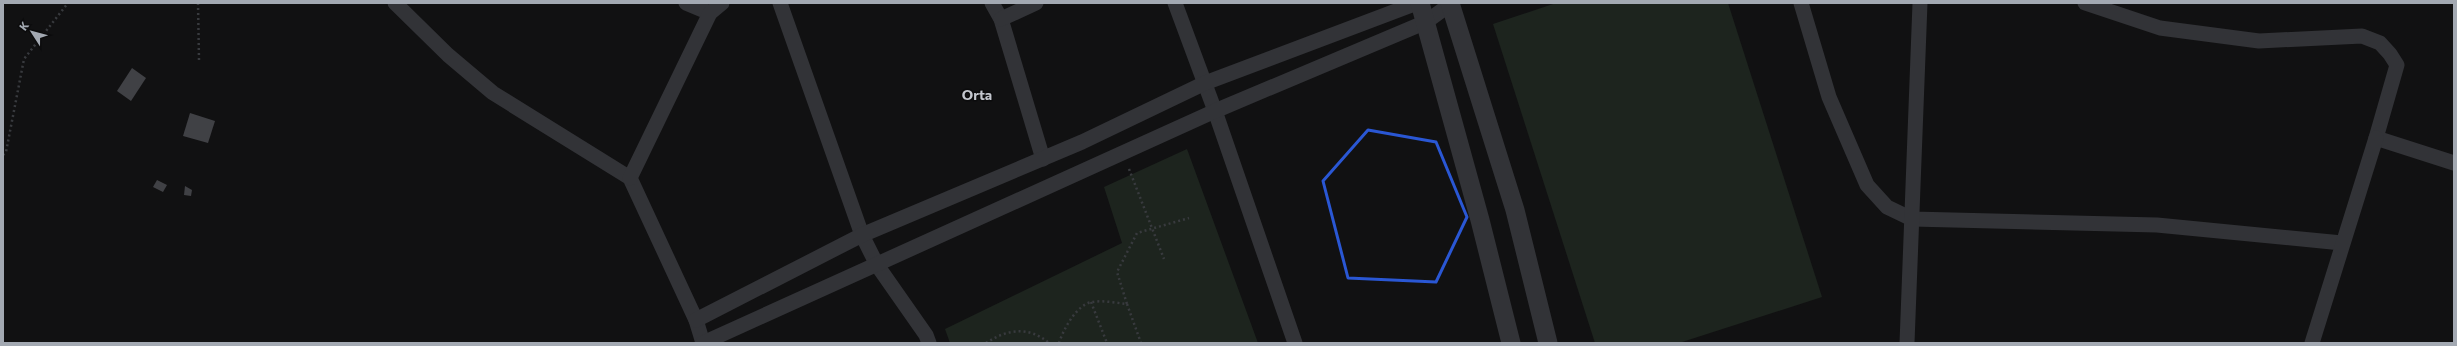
<svg xmlns="http://www.w3.org/2000/svg" width="2457" height="346" font-family="Commissioner,sans-serif">
  <style>
    .green { fill: #1d241e }
    .building { fill: #404145 }
    .lines { fill: none; stroke-linecap: round; stroke-linejoin: round }
    .path { stroke: #383a3e; stroke-width: 2.5; stroke-dasharray: 2 3; stroke-linecap: butt }
    .minor { stroke: #323337; stroke-width: 15 }
    .tertiary { stroke: #323337; stroke-width: 19 }
    .marked { fill: none; stroke: #2a57d4; stroke-width: 3; stroke-linejoin: round }
    .labels { text-anchor: middle; dominant-baseline: central; stroke-width: 3; stroke-linejoin: round; paint-order: stroke }
    .district-label { font-size: 14px; font-weight: bold; fill: #c4c7ce; stroke: #0c0c0d }
  </style>
  <rect width="100%" height="100%" fill="#111112"/>
  <g class="green">
    <path d="M1556,3h172l94,294 -143,46h-84l-102,-319z"/>
    <path d="M1187,149l71,194h-308l-5,-14 177,-86 -18,-56z"/>
  </g>
  <g class="building">
    <path d="M132,68l14,10 -15,23 -14,-10z"/>
    <path d="M190,113l25,8 -7,22 -25,-7z"/>
    <path d="M157,180l10,5 -4,7 -10,-5z"/>
    <path d="M185,186l7,4 -1,6 -7,-1z"/>
  </g>
  <g class="lines">
    <g class="path">
      <path d="M198,3l1,57"/>
      <path d="M3,155l3,-3 18,-93 44,-56"/>
      <path d="M1129,169l35,90"/>
      <path d="M1091,302l16,41"/>
      <path d="M1127,304l14,39"/>
      <path d="M986,343c21,-14 43,-17 63,0"/>
      <path d="M1059,343c4,-13 18,-39 33,-41 11,-2 24,1 35,2l-10,-32 20,-39 52,-15"/>
    </g>
    <g class="minor">
      <path d="M395,3l53,52 45,38 137,85 66,142 7,23"/>
      <path d="M686,3l24,10"/>
      <path d="M780,3l82,232 15,30 49,70 3,8"/>
      <path d="M992,3l9,16 42,140"/>
      <path d="M1175,3l40,108 80,232"/>
      <path d="M1801,3l28,94 38,88 20,22 25,12 245,6 185,18"/>
      <path d="M2085,3l75,25 99,13 103,-5 18,7 10,11 7,11 -21,73 78,25"/>
      <path d="M1001,19l35,-16"/>
      <path d="M630,178l80,-165 12,-10"/>
      <path d="M696,320l166,-85 220,-93 123,-59 212,-80"/>
      <path d="M703,343l512,-232 211,-89 26,-19"/>
      <path d="M1907,343l13,-340"/>
      <path d="M2312,343l64,-205"/>
    </g>
    <g class="tertiary">
      <path d="M1420,3l60,217 31,123"/>
      <path d="M1450,3l65,207 33,133"/>
    </g>
  </g>
  <path class="marked" d="M1368,130l68,12 31,75 -31,65 -88,-4 -25,-97z"/>
  <g class="labels">
    <g class="district-label">
      <text x="977" y="94">Orta</text>
    </g>
  </g>
  <rect width="2457" height="346" fill="none" stroke="#a3a9b2" stroke-width="8"/>
  <g transform="translate(32 32) rotate(306)" stroke="#0c0c0d" stroke-width="3" paint-order="stroke">
  <path d="M0-3L7 15L0 10L-7 15Z" fill="#a3a9b2"/>
  <text y="-6" font-size="11" font-weight="bold" text-anchor="middle" fill="#a3a9b2">K</text>
  </g>
</svg>
